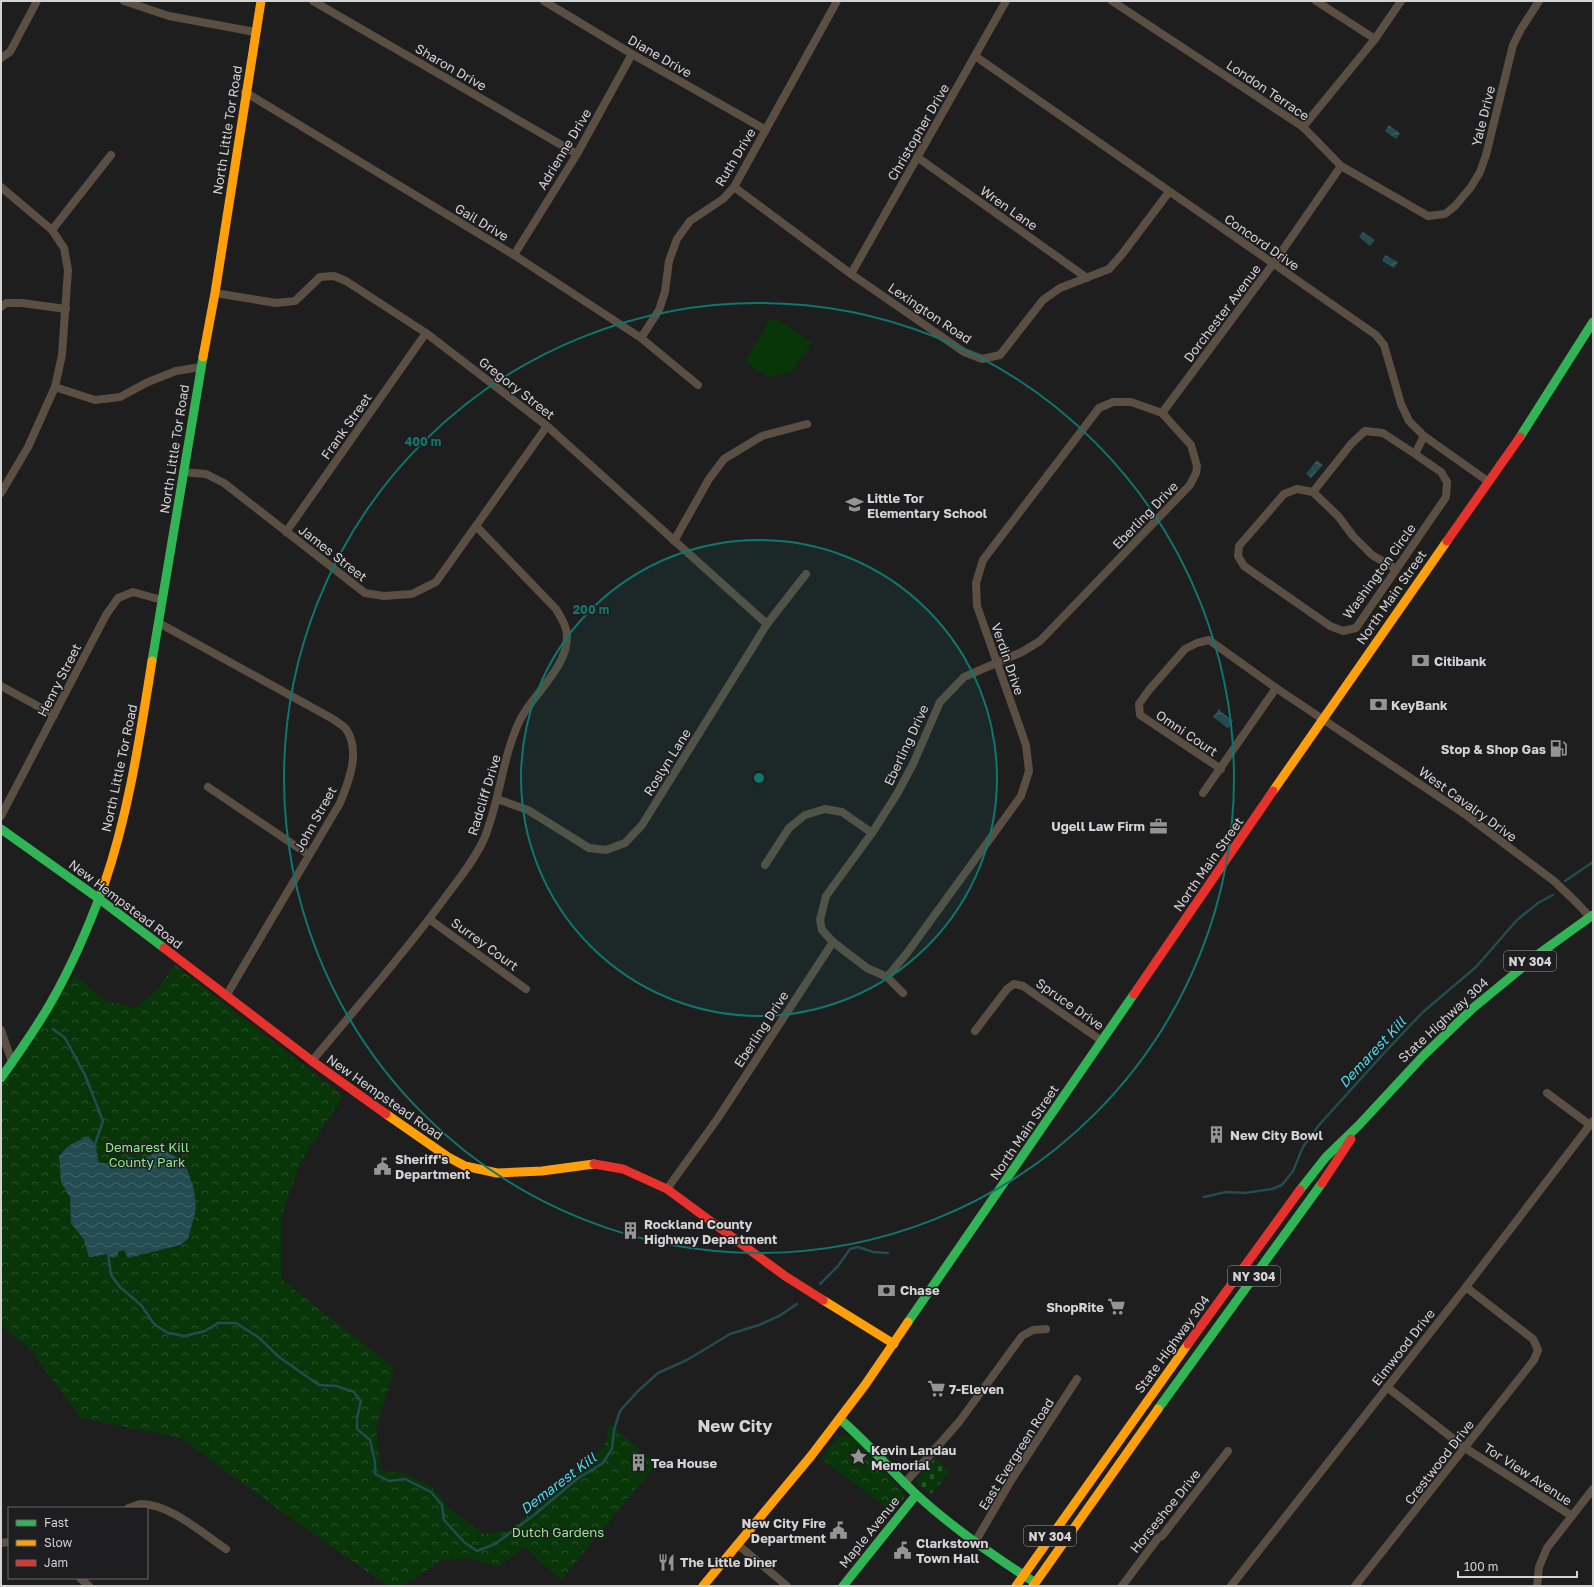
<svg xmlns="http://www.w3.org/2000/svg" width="1594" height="1587" font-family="'Golos Text',sans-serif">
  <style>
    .forest { fill: url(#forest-crowns) }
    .cemetery { fill: url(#cemetery-stones) }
    .pitch { fill: #083609 }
    .water { fill: url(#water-waves) }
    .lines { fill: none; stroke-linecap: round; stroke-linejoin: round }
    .stream { stroke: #234c51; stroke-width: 2.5 }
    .street { stroke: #5a4f42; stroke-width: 8 }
    .fast { stroke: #30b455; stroke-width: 9 }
    .slow { stroke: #ff9f0a; stroke-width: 9 }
    .jam { stroke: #e5322d; stroke-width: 9 }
    .ring { fill: none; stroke: #0f766e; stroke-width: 2 }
    .labels { text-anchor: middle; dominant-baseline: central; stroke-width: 3; stroke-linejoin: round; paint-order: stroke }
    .shield { fill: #1e1d1f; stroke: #9d9c9e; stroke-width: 1 }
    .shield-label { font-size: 12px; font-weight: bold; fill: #d4d3d4 }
    .street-label { font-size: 13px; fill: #d4d3d4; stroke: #1e1d1f }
    .poi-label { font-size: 13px; font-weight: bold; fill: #d4d3d4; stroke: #1e1d1f; text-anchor: start }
    .park-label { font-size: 13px; fill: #8fea8b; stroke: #1e1d1f }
    .water-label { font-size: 14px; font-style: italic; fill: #47dced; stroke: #1e1d1f }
    .district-label { font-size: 17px; font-weight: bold; fill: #d4d3d4; stroke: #1e1d1f }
    .centre { fill: #0f766e; stroke: #1e1d1f; stroke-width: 2 }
    .ring-label { font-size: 12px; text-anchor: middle; font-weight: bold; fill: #0f766e; stroke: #1e1d1f; stroke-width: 3; stroke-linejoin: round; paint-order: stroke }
  </style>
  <defs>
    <pattern id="forest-crowns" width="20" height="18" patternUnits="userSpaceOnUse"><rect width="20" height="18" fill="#083609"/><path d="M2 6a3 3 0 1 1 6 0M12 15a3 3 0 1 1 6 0" fill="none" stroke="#2b522c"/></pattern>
    <pattern id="cemetery-stones" width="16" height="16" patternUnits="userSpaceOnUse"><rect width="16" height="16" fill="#083609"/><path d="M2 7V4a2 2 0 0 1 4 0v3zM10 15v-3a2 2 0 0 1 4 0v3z" fill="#2b522c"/></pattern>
    <pattern id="water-waves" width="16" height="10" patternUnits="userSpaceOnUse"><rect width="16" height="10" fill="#234c51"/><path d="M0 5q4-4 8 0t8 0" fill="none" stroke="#426569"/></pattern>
  </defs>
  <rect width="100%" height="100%" fill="#1e1e1e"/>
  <g class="forest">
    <path d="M175,965l168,131 -41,63 -21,58v62l113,89 -18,60 5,42 25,4 26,13 19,23 33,24 24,-3 35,-28 21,-21 26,-19 15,-18 5,-21 46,40 -95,116 -36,-33 -28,20 -27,-9 -28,2 -40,26h-14l-107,-75 -100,-73 -100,-20 -51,-69 -29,-23v-247l73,-104 31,26 30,7 20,-16z"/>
    <path d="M844,1435l10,3 49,54 1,6 -12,14 -71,-54 17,-20z"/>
  </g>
  <path class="cemetery" d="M935,1458l15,13 -19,23 -16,-12z"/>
  <path class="pitch" d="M776,319l36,23 -19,29 -25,6 -23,-14 24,-43z"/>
  <g class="water">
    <path d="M1389,125l11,8 -4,6 -11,-8z"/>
    <path d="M1363,232l12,8 -5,6 -11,-9z"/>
    <path d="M1385,255l13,7 -4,6 -12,-7z"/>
    <path d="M1317,460l6,5 -12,13 -5,-4z"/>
    <path d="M1219,709l2,1 -1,1 13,10 -5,7 -15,-11z"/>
    <path d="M88,1136l7,8 4,19h18l13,-6 11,3 16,-8 9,-1 13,8 7,7 8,23 2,20 -8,30 -8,6 -52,13 -4,-8 -6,2v4l-6,2 -4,-4 -19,3 -5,-17 -13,-17 -1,-26 -9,-15 -2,-26 9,-10z"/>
  </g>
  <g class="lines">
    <g class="stream">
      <path d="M1565,881l28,-19"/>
      <path d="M53,1029l12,9 20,37 18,46 -8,23"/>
      <path d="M1204,1197l22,-5 19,1 27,-4 10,-4 11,-14 10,-24 16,-22 65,-72 39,-41 53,-45 41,-47 21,-17 15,-8"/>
      <path d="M108,1254l3,21 9,12 21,18 13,19 14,9 17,3 20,-5 13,-8h18l22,14 21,20 40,28 17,1 18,6 7,9 -4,17v11l13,11 5,22v12l14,7 16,-2 26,13 11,13 2,15 20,22 13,9 18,-7 39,-29 43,-36 26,-16 9,-14 2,-19 6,-19 18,-20 20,-18 29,-13 43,-26 29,-9 20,-9 18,-12"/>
      <path d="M820,1284l18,-18 12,-17 8,-2 15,5 15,1"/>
    </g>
    <g class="street">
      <path d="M124,1l45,15 86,16"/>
      <path d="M313,1l264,153"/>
      <path d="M544,1l88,53 134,76"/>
      <path d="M1112,1l191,126 38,39 87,50 17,-2 10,-8 16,-19 9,-15 6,-17 27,-110 8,-16 18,-28"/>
      <path d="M1316,1l59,38"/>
      <path d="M975,56l401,279 8,10 17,59 8,17 15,15 65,46"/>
      <path d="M1,58l9,-6 27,-51"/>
      <path d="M245,92l269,163 127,83 57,47"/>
      <path d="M1303,127l72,-88 26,-38"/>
      <path d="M917,157l170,121"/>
      <path d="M1,187l51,43 12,18 4,22 -6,85 -7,32 -27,60 -27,46"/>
      <path d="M734,187l117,87 113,78 18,7 18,-4 43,-55 17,-12 49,-19 14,-16 46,-61"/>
      <path d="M52,230l59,-75"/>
      <path d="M514,255l63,-101 55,-100"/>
      <path d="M851,274l155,-273"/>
      <path d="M215,293l61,10 19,-2 25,-24 14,-1 12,5 80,52 121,93 220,198"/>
      <path d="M1,307l5,-4h16l44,6"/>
      <path d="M641,338l18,-28 6,-18 4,-31 8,-22 13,-18 33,-22 11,-12 103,-186"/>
      <path d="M55,387l40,13 25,-3 28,-15 28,-11 25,-4"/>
      <path d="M1162,413l111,-149 68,-98"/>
      <path d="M1415,454l26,18 6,10 -1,15 -90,131 -13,3 -13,-5 -86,-60 -6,-10 1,-10 45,-52 13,-5 16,3 38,-48 14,-13 18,2 32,21 9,-18"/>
      <path d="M183,472l23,2 18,9 141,110 19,3 28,-2 24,-12 111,-156"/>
      <path d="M1313,492l25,24 15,20 19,19 24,14"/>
      <path d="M286,532l140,-199"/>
      <path d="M674,541l35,-62 15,-20 38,-23 45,-12"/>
      <path d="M159,623l174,96c4,3 10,6 13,10 15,22 3,52 -6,74l-114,193"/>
      <path d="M1,686l53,29"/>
      <path d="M1221,769l-81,-54 -1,-11 10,-14 36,-41 12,-6 12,-3 67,48 190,127 88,66 22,21 14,15"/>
      <path d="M208,787l101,68"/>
      <path d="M1203,793l73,-105"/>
      <path d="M497,799l31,11 61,38 17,2 19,-7 17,-18 125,-201 39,-50"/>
      <path d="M1,816l105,-201 12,-17 15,-6 29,8"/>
      <path d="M765,865l24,-37 16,-13 20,-6 17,3 30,21"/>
      <path d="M429,919l97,70"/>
      <path d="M833,942l34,26 20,9 16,16"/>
      <path d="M1,1030l11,32"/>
      <path d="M975,1031l32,-42 7,-5 9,2 79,55"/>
      <path d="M312,1061c44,-53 91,-106 132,-162 14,-19 30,-38 40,-60 16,-38 18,-82 36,-119 13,-26 47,-52 47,-83 0,-11 -6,-19 -11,-28l-79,-82"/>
      <path d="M1547,1093l43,32"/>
      <path d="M667,1189l51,-71 115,-176 -11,-12 -2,-10 6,-24 46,-63 25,-39 16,-30 27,-62 24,-25 58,-25 18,-11 150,-156 6,-12 1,-7 -6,-21 -29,-32 -31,-11h-18l-14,6 -116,152 -7,23 1,23 49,139 3,26 -8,25 -114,157 -20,24"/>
      <path d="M1387,1387l78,61 107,68"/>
      <path d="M904,1484l55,-62 63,-86 11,-6 13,-1"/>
      <path d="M129,1508c4,-1 8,-4 12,-4 29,0 61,29 85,45"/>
      <path d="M975,1542l37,-63 65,-100"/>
      <path d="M1,1543l8,-1"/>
      <path d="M737,1544l50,42"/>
      <path d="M80,1578l9,8"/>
      <path d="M1122,1586l36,-48 4,-2 66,-85"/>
      <path d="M1231,1586l235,-299 127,-166"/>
      <path d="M1355,1586l179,-226 4,-10 -5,-11 -67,-52"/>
      <path d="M1537,1586l2,-19 8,-19 46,-59"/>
    </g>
    <g class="fast">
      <path d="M1520,437l73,-115"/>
      <path d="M152,661l51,-304"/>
      <path d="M1,829l97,69 66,50"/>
      <path d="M1,1078c17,-24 34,-48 49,-74 22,-38 39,-78 54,-119"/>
      <path d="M1300,1190l26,-33 33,-32 65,-70 49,-47 67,-55 53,-38"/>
      <path d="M908,1322l226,-328"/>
      <path d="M1158,1409l164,-226"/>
      <path d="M840,1419c28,24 51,52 78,77 35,32 74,59 113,84"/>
      <path d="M843,1586l73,-91"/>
    </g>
    <g class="slow">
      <path d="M203,357l12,-64 46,-292"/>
      <path d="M1273,791l174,-250"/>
      <path d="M104,885c25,-73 36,-149 48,-224"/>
      <path d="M386,1114l62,43 17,9 32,7 45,-2 52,-7"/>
      <path d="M823,1300l71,44"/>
      <path d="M703,1586l108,-130 54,-71 43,-63"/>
      <path d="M1016,1586l172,-242"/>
      <path d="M1033,1586l125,-177"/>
    </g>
    <g class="jam">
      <path d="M1447,541l73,-104"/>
      <path d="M164,948l148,113 74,53"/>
      <path d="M1134,994l139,-203"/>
      <path d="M594,1164l29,5 44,20 118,87 38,24"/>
      <path d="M1322,1183l29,-44"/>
      <path d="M1188,1344l112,-154"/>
    </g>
  </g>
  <circle cx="759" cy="778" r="238" fill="#0f766e" fill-opacity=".12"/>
  <g class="ring">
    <circle cx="759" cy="778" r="238"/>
    <circle cx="759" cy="778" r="475"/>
  </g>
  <defs>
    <symbol id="school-bare" viewBox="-9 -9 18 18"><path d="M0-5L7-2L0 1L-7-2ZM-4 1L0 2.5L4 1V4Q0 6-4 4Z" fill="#949494" stroke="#1e1d1f" stroke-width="2.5" paint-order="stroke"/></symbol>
    <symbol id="bank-bare" viewBox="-9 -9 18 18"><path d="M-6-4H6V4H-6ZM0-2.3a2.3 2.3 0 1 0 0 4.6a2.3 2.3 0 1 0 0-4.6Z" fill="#949494" stroke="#1e1d1f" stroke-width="2.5" paint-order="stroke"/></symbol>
    <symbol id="fuel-bare" viewBox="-9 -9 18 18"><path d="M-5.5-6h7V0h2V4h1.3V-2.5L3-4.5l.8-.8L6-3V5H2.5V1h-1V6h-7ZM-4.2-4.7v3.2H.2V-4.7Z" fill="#949494" stroke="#1e1d1f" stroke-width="2.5" paint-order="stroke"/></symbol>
    <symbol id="office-bare" viewBox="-9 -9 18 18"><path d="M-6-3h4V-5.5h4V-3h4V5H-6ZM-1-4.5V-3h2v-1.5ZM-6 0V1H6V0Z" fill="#949494" stroke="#1e1d1f" stroke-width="2.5" paint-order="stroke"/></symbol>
    <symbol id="building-bare" viewBox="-9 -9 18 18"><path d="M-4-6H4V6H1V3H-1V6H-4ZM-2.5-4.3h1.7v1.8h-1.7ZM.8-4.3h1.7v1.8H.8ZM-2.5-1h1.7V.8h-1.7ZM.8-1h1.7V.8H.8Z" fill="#949494" stroke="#1e1d1f" stroke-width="2.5" paint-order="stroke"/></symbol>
    <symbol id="civic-bare" viewBox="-9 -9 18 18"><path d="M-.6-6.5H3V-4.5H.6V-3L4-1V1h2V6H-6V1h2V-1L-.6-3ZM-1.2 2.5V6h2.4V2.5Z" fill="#949494" stroke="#1e1d1f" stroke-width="2.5" paint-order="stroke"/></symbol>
    <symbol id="supermarket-bare" viewBox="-9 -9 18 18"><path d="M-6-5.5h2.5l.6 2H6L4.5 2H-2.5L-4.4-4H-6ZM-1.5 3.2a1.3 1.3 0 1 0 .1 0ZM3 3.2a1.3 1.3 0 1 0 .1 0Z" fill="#949494" stroke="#1e1d1f" stroke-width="2.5" paint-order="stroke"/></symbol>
    <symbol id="sight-bare" viewBox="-9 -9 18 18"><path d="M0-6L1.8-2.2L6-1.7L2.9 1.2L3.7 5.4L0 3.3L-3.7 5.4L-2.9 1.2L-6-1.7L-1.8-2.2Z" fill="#949494" stroke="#1e1d1f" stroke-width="2.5" paint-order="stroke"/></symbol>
    <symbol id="restaurant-bare" viewBox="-9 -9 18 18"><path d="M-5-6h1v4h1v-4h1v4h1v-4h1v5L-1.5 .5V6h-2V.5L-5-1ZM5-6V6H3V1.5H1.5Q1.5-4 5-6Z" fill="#949494" stroke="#1e1d1f" stroke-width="2.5" paint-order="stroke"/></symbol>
  </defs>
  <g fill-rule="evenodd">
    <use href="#school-bare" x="842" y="492" width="25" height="25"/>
    <use href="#bank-bare" x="1408" y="648" width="25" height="25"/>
    <use href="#bank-bare" x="1366" y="692" width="25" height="25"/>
    <use href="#fuel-bare" x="1546" y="736" width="25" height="25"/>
    <use href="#office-bare" x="1146" y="814" width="25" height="25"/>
    <use href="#building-bare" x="1204" y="1122" width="25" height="25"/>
    <use href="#civic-bare" x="370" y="1154" width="25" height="25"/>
    <use href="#building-bare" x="618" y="1218" width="25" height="25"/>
    <use href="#bank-bare" x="874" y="1278" width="25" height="25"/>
    <use href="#supermarket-bare" x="1104" y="1294" width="25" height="25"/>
    <use href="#supermarket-bare" x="924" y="1376" width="25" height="25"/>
    <use href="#sight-bare" x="846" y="1444" width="25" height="25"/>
    <use href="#building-bare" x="626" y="1450" width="25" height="25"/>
    <use href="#civic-bare" x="826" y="1518" width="25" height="25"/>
    <use href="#civic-bare" x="890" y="1538" width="25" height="25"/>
    <use href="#restaurant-bare" x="654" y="1550" width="25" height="25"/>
  </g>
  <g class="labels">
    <g class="shield">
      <rect x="1504" y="951" width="52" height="20" rx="3"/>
      <rect x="1228" y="1266" width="52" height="20" rx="3"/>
      <rect x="1024" y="1526" width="52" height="20" rx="3"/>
    </g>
    <g class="shield-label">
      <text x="1530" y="961">NY 304</text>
      <text x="1254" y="1276">NY 304</text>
      <text x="1050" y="1536">NY 304</text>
    </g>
    <g class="street-label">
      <text transform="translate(660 56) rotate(30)">Diane Drive</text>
      <text transform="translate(451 67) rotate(30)">Sharon Drive</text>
      <text transform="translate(1268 90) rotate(34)">London Terrace</text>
      <text transform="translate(1483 116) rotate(-76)">Yale Drive</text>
      <text transform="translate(227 130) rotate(-81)">North Little Tor Road</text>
      <text transform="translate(918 132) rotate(-60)">Christopher Drive</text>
      <text transform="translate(564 149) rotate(-59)">Adrienne Drive</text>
      <text transform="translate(735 157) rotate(-59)">Ruth Drive</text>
      <text transform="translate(1009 208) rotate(35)">Wren Lane</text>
      <text transform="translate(482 222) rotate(31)">Gail Drive</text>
      <text transform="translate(1262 242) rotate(35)">Concord Drive</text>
      <text transform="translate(930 313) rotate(34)">Lexington Road</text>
      <text transform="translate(1222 313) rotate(-53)">Dorchester Avenue</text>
      <text transform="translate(517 388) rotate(38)">Gregory Street</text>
      <text transform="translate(346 426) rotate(-55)">Frank Street</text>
      <text transform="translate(174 449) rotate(-81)">North Little Tor Road</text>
      <text transform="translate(1145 515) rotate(-46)">Eberling Drive</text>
      <text transform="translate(333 553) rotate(38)">James Street</text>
      <text transform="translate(1379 571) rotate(-54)">Washington Circle</text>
      <text transform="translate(1391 597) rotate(-55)">North Main Street</text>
      <text transform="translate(1008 659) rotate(71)">Verdin Drive</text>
      <text transform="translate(59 680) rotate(-63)">Henry Street</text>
      <text transform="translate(1187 733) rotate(34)">Omni Court</text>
      <text transform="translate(906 745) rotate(-65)">Eberling Drive</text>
      <text transform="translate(667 762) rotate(-58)">Roslyn Lane</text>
      <text transform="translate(119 768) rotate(-78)">North Little Tor Road</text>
      <text transform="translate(484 795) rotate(-73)">Radcliff Drive</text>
      <text transform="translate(1468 804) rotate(36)">West Cavalry Drive</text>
      <text transform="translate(315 819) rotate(-61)">John Street</text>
      <text transform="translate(1208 864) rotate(-55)">North Main Street</text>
      <text transform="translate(126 904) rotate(37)">New Hempstead Road</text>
      <text transform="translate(485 944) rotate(36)">Surrey Court</text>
      <text transform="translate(1070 1004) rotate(35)">Spruce Drive</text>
      <text transform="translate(1443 1020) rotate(-43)">State Highway 304</text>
      <text transform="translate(761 1029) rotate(-57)">Eberling Drive</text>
      <text transform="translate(385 1097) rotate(35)">New Hempstead Road</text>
      <text transform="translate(1024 1132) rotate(-56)">North Main Street</text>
      <text transform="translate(1172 1344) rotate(-54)">State Highway 304</text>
      <text transform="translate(1403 1347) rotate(-52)">Elmwood Drive</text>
      <text transform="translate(1016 1454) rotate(-58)">East Evergreen Road</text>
      <text transform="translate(1439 1462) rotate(-52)">Crestwood Drive</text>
      <text transform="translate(1528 1474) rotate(33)">Tor View Avenue</text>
      <text transform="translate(1165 1511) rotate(-51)">Horseshoe Drive</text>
      <text transform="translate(869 1532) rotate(-51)">Maple Avenue</text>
    </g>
    <g class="poi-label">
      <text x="867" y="498">Little Tor<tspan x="867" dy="15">Elementary School</tspan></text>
      <text x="1434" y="661">Citibank</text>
      <text x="1391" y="705">KeyBank</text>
      <text x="1546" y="749" text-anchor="end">Stop &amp; Shop Gas</text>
      <text x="1145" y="826" text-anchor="end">Ugell Law Firm</text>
      <text x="1230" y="1135">New City Bowl</text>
      <text x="395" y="1159">Sheriff's<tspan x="395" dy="15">Department</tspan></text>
      <text x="644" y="1224">Rockland County<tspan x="644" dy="15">Highway Department</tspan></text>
      <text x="900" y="1290">Chase</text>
      <text x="1104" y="1307" text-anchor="end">ShopRite</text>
      <text x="949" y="1389">7-Eleven</text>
      <text x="871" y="1450">Kevin Landau<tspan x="871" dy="15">Memorial</tspan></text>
      <text x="651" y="1463">Tea House</text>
      <text x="826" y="1523" text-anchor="end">New City Fire<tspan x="826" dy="15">Department</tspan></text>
      <text x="916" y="1543">Clarkstown<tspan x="916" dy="15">Town Hall</tspan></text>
      <text x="680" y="1562">The Little Diner</text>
    </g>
    <g class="park-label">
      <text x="147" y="1147">Demarest Kill<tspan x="147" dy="15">County Park</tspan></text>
      <text x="558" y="1532">Dutch Gardens</text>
    </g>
    <g class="water-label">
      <text transform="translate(1372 1052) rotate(-47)">Demarest Kill</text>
      <text transform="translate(558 1483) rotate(-37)">Demarest Kill</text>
    </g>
    <g class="district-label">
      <text x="735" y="1425">New City</text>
    </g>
  </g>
  <circle cx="759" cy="778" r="6" class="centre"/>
  <g class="ring-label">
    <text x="423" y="446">400 m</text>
    <text x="591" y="614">200 m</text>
  </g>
  <rect width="1594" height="1587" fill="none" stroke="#d4d3d4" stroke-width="4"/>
  <rect x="8" y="1507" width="140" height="72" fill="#1e1d1f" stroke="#676667"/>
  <rect x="16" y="1520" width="20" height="6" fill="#30b455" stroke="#676667"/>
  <text x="44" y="1527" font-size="12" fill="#d4d3d4">Fast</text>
  <rect x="16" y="1540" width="20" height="6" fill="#ff9f0a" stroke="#676667"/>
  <text x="44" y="1547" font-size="12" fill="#d4d3d4">Slow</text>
  <rect x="16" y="1560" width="20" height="6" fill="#e5322d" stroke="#676667"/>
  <text x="44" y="1567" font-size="12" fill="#d4d3d4">Jam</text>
  <path d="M1458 1571v6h119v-6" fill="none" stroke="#d4d3d4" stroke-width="2"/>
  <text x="1464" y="1571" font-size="12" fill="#d4d3d4" stroke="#1e1d1f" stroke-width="3" paint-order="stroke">100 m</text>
</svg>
